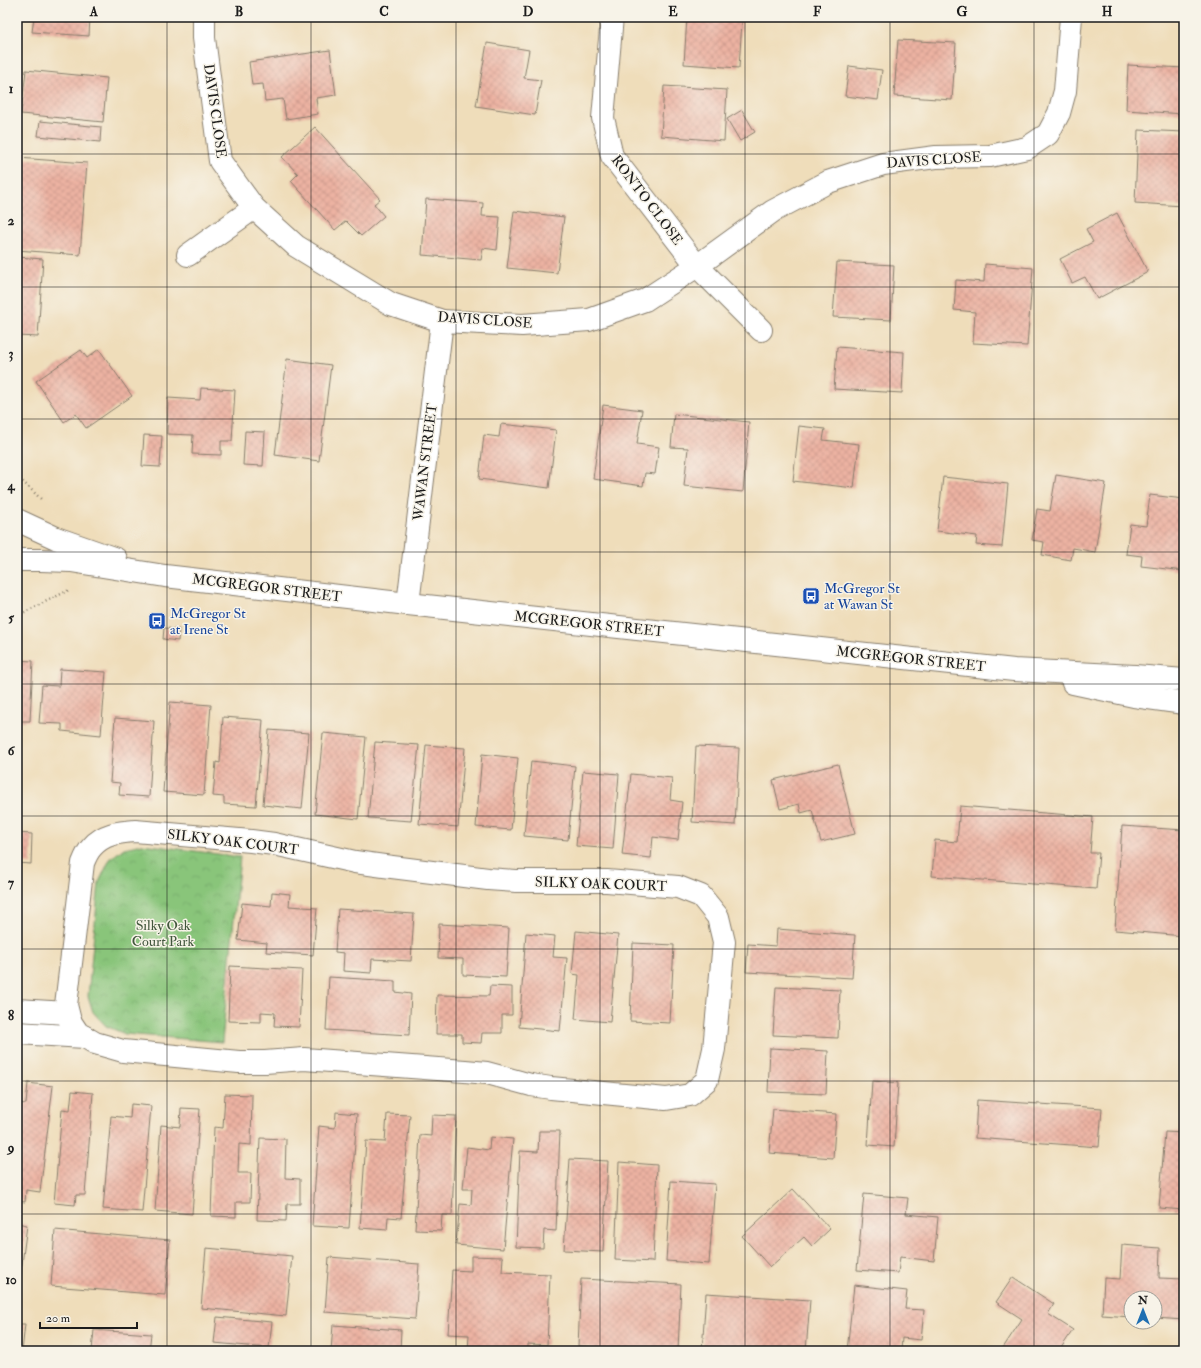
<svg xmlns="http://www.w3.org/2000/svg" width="1201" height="1368" font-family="'IM FELL Double Pica',serif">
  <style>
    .park { fill: url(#park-crowns); stroke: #52704b }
    .building { fill: url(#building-cross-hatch) }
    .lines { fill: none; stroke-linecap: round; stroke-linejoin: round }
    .minor-casing { stroke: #867c6b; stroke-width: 24 }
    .major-casing { stroke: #867c6b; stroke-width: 24 }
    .path { stroke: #867c6b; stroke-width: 2.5; stroke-dasharray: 1 3; stroke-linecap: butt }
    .minor { stroke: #fff; stroke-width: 22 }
    .major { stroke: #fff; stroke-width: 22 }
    .grid { fill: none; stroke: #1c1c1c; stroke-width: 1; stroke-opacity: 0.55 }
    .labels { text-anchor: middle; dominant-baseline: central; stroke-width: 3; stroke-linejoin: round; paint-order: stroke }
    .street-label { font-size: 14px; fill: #1c1c1c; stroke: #f7f3e8 }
    .transit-label { font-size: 14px; fill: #164399; stroke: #f7f3e8; text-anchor: start }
    .park-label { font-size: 14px; fill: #42573d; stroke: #f7f3e8 }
    .neatline { fill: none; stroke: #1c1c1c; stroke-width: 1.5 }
    .grid-label { font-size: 13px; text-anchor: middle; font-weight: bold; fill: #1c1c1c }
  </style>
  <defs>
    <pattern id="park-crowns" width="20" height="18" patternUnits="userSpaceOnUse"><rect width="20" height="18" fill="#89c57a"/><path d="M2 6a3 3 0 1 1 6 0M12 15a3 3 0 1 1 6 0" fill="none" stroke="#76a969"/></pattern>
    <pattern id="building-cross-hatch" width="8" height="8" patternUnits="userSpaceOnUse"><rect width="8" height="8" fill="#ecb2a2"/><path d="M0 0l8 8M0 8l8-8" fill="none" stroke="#ca988b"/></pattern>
  </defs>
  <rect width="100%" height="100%" fill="#f7f3e8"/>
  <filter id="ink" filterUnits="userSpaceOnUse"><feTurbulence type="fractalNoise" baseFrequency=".025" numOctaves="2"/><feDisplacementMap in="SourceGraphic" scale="8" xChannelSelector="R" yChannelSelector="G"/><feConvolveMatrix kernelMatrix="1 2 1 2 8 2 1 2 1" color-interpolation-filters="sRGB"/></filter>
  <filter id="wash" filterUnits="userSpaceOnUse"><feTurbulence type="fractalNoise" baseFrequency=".012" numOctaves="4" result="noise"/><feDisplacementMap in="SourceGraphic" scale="16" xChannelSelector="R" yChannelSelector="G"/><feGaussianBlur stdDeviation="0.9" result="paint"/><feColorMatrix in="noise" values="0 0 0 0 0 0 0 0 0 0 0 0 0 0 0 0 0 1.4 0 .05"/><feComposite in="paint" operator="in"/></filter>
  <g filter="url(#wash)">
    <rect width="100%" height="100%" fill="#efddba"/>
    <path class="park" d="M142,844l98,13 -18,185 -97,-8 -19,-8 -13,-14 -5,-16 11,-114 11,-23 14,-11z"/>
    <g id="blocks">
      <g class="building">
        <path d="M34,17h56l-1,19 -57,-4z"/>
        <path d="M687,17l55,4 -3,47 -55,-4z"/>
        <path d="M959,17h13v2l-13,-1z"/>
        <path d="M898,40l58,3 -4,57 -58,-4z"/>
        <path d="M487,43l42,7 -5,28 17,2 -6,35 -59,-9z"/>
        <path d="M330,50l6,45 -20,3 2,16 -32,5 -3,-20 -18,2 -2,-17 -11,1 -3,-23z"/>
        <path d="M1128,65l56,3v46l-58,-4z"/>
        <path d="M849,66l33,4 -4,30 -33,-4z"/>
        <path d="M26,70l81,8 -4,44 -82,-8z"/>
        <path d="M664,86l63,4 -3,51 -63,-5z"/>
        <path d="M742,110l13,22 -15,9 -13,-22z"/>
        <path d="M40,121l61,6 -1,15 -62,-6z"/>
        <path d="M315,127l65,72 -6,5 10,12 -23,20 -15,-15 -11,9 -44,-49 7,-7 -16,-17z"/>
        <path d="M1138,130l46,2 -1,74 -48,-3z"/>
        <path d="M18,158l69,5 -7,92 -63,-5z"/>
        <path d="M426,199l57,4 -1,13 18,1 -3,33 -14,-2 -2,12 -59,-5z"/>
        <path d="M514,211l50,6 -7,56 -50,-5z"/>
        <path d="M1117,213l31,59 -51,27 -12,-22 -13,6 -12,-24 33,-17 -7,-13z"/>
        <path d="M17,257l26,2 -5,78 -21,-1z"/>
        <path d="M837,262l57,3 -3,55 -58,-3z"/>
        <path d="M985,264l48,4 -6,78 -54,-3 2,-31 -21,-2 2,-30 28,2z"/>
        <path d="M837,347l67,5 -2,41 -68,-4z"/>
        <path d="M99,349l33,47 -46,32 -10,-14 -12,8 -28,-41 45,-31 6,8z"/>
        <path d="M287,359l44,6 -12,96 -44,-6z"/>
        <path d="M201,388l34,2 -3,51h-11v14l-29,-1 1,-19 -26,-1 1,-36 32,2z"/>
        <path d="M603,405l39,5 -5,34 22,3 -4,27 -10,-1 -2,13 -50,-7z"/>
        <path d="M674,414l75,8 -6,70 -59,-6 4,-38 -17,-1z"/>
        <path d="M501,424l55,6 -7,58 -70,-9 5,-44 15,2z"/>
        <path d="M799,426l26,3 -2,11 36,4 -5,44 -61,-7z"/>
        <path d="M245,431l20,1 -2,34 -20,-1z"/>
        <path d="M144,435l18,1 -2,31 -18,-1z"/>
        <path d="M1056,475l50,8 -11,69 -22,-4 -2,12 -29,-5 2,-13 -12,-2 5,-31 13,2z"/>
        <path d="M943,477l65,7 -6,63 -26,-2 1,-9 -40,-5z"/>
        <path d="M1150,495l34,4v72l-43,-5 1,-10 -16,-2 4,-30 16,2z"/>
        <path d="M164,628l15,1 -1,12 -15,-2z"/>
        <path d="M17,660l16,1 -3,60h-13z"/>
        <path d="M60,669l46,3 -5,63 -39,-4v-7l-23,-1 3,-38 17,1z"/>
        <path d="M170,702l41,3 -7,90 -41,-3z"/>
        <path d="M223,717l40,3 -7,86 -32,-2v-7l-11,-1 3,-34 4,1z"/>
        <path d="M115,718l39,3 -5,76 -30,-2 1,-12 -10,-1z"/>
        <path d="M269,730l40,3 -7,76 -39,-4z"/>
        <path d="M323,733l43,4 -8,82 -43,-5z"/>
        <path d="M375,742l44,3 -8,76 -43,-3z"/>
        <path d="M426,745l39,3 -7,79 -39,-3z"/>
        <path d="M696,746l43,2 -4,77 -43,-3z"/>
        <path d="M482,754l36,4 -7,72 -35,-3z"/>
        <path d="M531,761l44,5 -7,74 -44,-4z"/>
        <path d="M838,764l17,70 -34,8 -9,-32 -11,3 -2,-9 -19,5 -7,-29z"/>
        <path d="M583,771l36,3 -6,75 -37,-3z"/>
        <path d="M631,774l41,4 -2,22 12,2 -4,38 -25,-3 -2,21 -29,-3z"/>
        <path d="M960,806l133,11 -3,36h9l-3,36 -164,-13 3,-36 22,2z"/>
        <path d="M1122,826l62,4v106l-69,-6z"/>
        <path d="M17,833l15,1 -1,30 -14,-1z"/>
        <path d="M17,892h2l-1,18h-1z"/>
        <path d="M272,892l18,2 -1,12 28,2 -4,47 -47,-3 1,-9 -29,-3 4,-37 29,3z"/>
        <path d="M338,909l76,5 -3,47 -39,-2 -1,14 -28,-2 1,-18 -9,-1z"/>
        <path d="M439,924l70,4 -3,49 -43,-2v-16l-25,-1z"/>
        <path d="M777,929l78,6 -3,43 -106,-6 2,-28 28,2z"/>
        <path d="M576,931l42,4 -8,87 -35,-3 4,-44 -7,-1z"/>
        <path d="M526,933l29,3 -2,21 14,1 -7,73 -41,-4z"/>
        <path d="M633,943l41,2 -4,78 -40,-2z"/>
        <path d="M230,966l72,4 -3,57 -25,-1 1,-13 -14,-1v10l-33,-1z"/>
        <path d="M329,977l66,4v11l16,2 -2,41 -83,-5z"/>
        <path d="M490,986l22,1v28h-10v18h-20l-1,10 -19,-1v-8h-26l1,-39 52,1z"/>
        <path d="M776,987l64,3 -2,48 -65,-3z"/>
        <path d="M770,1048l58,3 -2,43 -58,-2z"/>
        <path d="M872,1081l26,2 -4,64 -26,-2z"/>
        <path d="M28,1083l25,3 -13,106 -14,-2 -1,12 -8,-1v-98l9,1z"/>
        <path d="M72,1091l21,2 -8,102h-9l-1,10 -21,-2 8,-94 8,1z"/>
        <path d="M225,1094l27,1 -1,50 -12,-1 -1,29h13l-1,29h-14v15l-25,-1 3,-89 9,1z"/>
        <path d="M977,1100l125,8 -3,39 -124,-9z"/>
        <path d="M131,1104l20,2 -9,106 -39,-3 8,-93 19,2z"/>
        <path d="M181,1108l19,1 -8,105 -37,-3 6,-86 19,2z"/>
        <path d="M773,1109l63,5 -3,44 -64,-5z"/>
        <path d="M336,1112l21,2 -8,114 -37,-2 7,-100 16,2z"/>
        <path d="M387,1114l23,1 -9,103 -13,-1 -1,13 -27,-2 6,-87 19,1z"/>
        <path d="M432,1115l24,1 -4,99h-10l-1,16 -26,-1 5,-95 11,1z"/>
        <path d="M539,1131h21l-4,100 -12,-1 -1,18 -27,-1 4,-96 18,1z"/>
        <path d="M1165,1132l19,1v77l-25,-2z"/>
        <path d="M490,1137l23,2 -10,110 -47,-4 4,-41 11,1 1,-16h-9l4,-42 22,3z"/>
        <path d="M260,1138l26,1 -1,39 15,1v25h-13l-1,17 -29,-1z"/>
        <path d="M570,1159l38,2 -5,91 -39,-2z"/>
        <path d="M619,1162l38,3 -4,97 -38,-2z"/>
        <path d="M671,1181l44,3 -6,80 -43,-3z"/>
        <path d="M793,1189l37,40 -18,17 -8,-9 -34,30 -28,-31z"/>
        <path d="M864,1194l44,4 -2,16 32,3 -4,44 -34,-4 -2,16 -41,-3z"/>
        <path d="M17,1223l10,2 -8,62h-2z"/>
        <path d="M55,1230l115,10 -5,55 -114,-9z"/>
        <path d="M1122,1245l38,3 -1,30 25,1v41l-29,-2v-20h-24v19l-29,-2 2,-37 16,1z"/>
        <path d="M206,1248l86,8 -6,60 -85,-8z"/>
        <path d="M471,1256l32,1 -1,15 48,2 -3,71 -19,-1v7h-60l1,-16 -21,-1 4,-64 19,1z"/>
        <path d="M329,1257l90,7 -4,55 -90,-7z"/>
        <path d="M1013,1277l41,27 -6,10 25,16 -14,21h-58l21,-32 -26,-17z"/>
        <path d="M581,1279l100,5 -3,67h-88v-4l-12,-1z"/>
        <path d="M854,1285l53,6 -2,18 19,1 -3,30 -19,-2 -1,13h-54z"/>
        <path d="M706,1293l104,7 -4,51h-104z"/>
        <path d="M217,1317l55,5 -3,26 -55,-5z"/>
        <path d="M17,1324h8l-3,27h-5z"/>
        <path d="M333,1325l68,5 -1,21h-69z"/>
        <path d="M94,1330l57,4 -2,17h-57z"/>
      </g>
    </g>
  </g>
  <g filter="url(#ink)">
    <use href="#blocks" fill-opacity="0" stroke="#867c6b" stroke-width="1"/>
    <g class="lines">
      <defs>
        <g id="minor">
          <path d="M204,17v21l16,123 34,47 42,38 95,58 51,17 80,4 67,-5 56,-20 52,-34 76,-55 55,-29 55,-18 53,-7 54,-1 37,-8 21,-14 11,-21 6,-22 6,-74"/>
          <path d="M612,17l-9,101 9,38 85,110 64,64"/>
          <path d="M188,255l66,-47"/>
          <path d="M408,604l34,-283"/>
          <path d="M135,831l116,10 23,3 81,18 29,4 104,13 28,2h91l71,6 23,9 17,21 6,25 -10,107 -7,31 -17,15 -24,4 -115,-11 -20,-3 -44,-12 -22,-2 -161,-12 -39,3h-26l-116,-11 -28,-8 -17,-10 -8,-12 -4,-16 17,-142c2,-5 5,-12 9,-16 11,-13 27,-15 43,-16z"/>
          <path d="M17,1010l50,3"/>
          <path d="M17,1033l68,4"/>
        </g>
        <g id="major">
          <path d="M17,520l39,18 60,21"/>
          <path d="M17,560h24l30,1 94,15 243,28 606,66 121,6 49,4"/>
          <path d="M1073,683l61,13 50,7"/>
        </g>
      </defs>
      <use href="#minor" class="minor-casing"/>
      <use href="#major" class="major-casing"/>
      <g class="path">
        <path d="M17,476l24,23"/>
        <path d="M17,616l52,-26"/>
      </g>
      <use href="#minor" class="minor"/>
      <use href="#major" class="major"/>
    </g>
  </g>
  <path class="grid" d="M167,17v1334M311,17v1334M456,17v1334M600,17v1334M745,17v1334M890,17v1334M1034,17v1334M17,154h1167M17,287h1167M17,419h1167M17,552h1167M17,684h1167M17,816h1167M17,949h1167M17,1081h1167M17,1214h1167"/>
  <defs>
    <symbol id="bus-square" viewBox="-11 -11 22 22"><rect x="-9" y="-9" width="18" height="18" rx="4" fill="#1a4fb4" stroke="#f7f3e8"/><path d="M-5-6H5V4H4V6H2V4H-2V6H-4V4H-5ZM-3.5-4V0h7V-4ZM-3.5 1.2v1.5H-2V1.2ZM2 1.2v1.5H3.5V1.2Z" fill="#fff"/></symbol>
  </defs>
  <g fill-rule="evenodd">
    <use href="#bus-square" x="801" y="586" width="20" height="20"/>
    <use href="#bus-square" x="147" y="611" width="20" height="20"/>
  </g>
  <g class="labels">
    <g class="street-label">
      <text transform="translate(215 111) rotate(82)">DAVIS CLOSE</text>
      <text transform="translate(934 160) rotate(-4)">DAVIS CLOSE</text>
      <text transform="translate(647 200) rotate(53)">RONTO CLOSE</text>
      <text transform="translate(485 320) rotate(4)">DAVIS CLOSE</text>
      <text transform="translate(425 462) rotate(-83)">WAWAN STREET</text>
      <text transform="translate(267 588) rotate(7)">MCGREGOR STREET</text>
      <text transform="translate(589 624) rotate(6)">MCGREGOR STREET</text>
      <text transform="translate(911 659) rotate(6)">MCGREGOR STREET</text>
      <text transform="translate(233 842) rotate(7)">SILKY OAK COURT</text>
      <text transform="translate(601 884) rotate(2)">SILKY OAK COURT</text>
    </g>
    <g class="transit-label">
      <text x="824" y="588">McGregor St<tspan x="824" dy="16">at Wawan St</tspan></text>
      <text x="170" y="613">McGregor St<tspan x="170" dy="16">at Irene St</tspan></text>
    </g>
    <g class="park-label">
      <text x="163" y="925">Silky Oak<tspan x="163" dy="16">Court Park</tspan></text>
    </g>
  </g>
  <rect width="1201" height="1368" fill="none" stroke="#f7f3e8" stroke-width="44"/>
  <g transform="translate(1143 1310)"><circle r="19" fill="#f7f3e8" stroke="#9f9d96"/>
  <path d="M0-3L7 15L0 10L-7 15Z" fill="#1f6fb2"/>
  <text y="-6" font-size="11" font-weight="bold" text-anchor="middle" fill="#1c1c1c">N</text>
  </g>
  <path d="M40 1322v6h97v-6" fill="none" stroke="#1c1c1c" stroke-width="2"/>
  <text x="46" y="1322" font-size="12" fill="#1c1c1c" stroke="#f7f3e8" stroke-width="3" paint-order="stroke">20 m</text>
  <rect x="22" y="22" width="1157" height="1324" class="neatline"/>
  <g class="grid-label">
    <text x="94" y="16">A</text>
    <text x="239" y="16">B</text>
    <text x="384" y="16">C</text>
    <text x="528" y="16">D</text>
    <text x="673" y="16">E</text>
    <text x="817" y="16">F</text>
    <text x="962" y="16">G</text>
    <text x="1107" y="16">H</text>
    <text x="11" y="93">1</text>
    <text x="11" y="225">2</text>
    <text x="11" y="358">3</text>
    <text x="11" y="490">4</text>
    <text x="11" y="622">5</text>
    <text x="11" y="755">6</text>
    <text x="11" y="887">7</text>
    <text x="11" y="1020">8</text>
    <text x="11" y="1152">9</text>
    <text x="11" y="1284">10</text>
  </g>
</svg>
